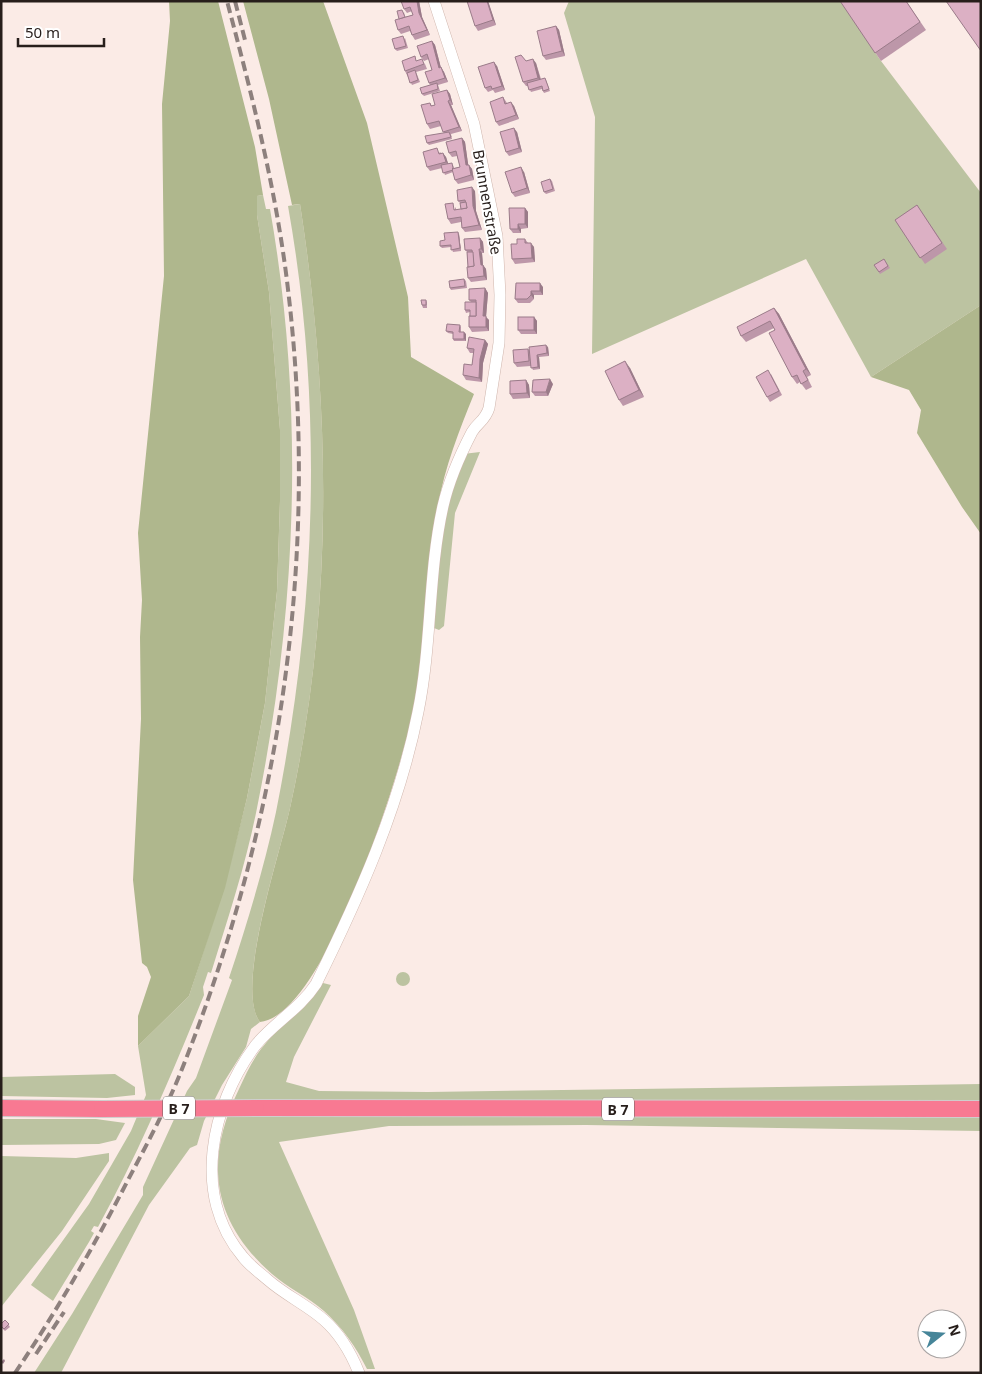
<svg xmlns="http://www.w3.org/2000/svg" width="982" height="1374" font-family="'Noto Sans',sans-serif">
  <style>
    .green { fill: #bcc3a1 }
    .forest { fill: #afb78d }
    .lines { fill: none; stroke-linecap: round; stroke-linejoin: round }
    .minor-casing { stroke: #d0b7ae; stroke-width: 12 }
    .highway-casing { stroke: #cfcecd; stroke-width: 18 }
    .minor { stroke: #fff; stroke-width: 11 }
    .highway { stroke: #f87992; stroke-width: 16 }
    .rail { stroke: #8d807d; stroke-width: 4; stroke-dasharray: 10 5; stroke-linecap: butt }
    .highway-bridge-casing { stroke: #cfcecd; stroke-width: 18; stroke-linecap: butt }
    .highway-bridge { stroke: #f87992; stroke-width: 16 }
    .wall { fill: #bd97a9 }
    .shaded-wall { fill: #9a7b89 }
    .building { fill: #dcb0c4; stroke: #9a7b89 }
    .labels { text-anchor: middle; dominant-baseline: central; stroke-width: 4; stroke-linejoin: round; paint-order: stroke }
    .shield { fill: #fff; stroke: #68625f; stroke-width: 1 }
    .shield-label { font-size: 14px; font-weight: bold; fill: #271e1b }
    .street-label { font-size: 15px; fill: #271e1b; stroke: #fff }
  </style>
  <rect width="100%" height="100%" fill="#fbebe6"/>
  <g class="green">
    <path d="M569,1h271l41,60 100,132v112l-110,72 -65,-118 -214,95 3,-237 -31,-104z"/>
    <path d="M263,195l3,14h4c35,199 27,401 -13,599 -11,56 -29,110 -46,165l-3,-1 -5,15 1,8c-32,79 -65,157 -106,232l-4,-1 -3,5 3,2 -5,9 -36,59 -22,-16 58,-81 42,-73 15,-36 -8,-49 51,-50 35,-108 23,-90 18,-95 12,-112 3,-90v-71l-11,-138 -12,-77v-19z"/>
    <path d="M300,204c31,200 34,405 -10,604 -9,42 -56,180 -30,214l-9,7 -5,18 -24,38 -18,36 -7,24 -7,3 -41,57 -88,168h-27l38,-59 71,-119v-8l44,-96 9,-13 36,-98 -3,-2c18,-54 35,-110 47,-166 40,-201 48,-404 12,-606z"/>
    <path d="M480,452l-25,61 -11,113 -5,4 -5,-2 5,-72 8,-49 16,-53z"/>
    <circle cx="403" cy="979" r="7"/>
    <path d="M323,983l8,2 -37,72 -8,25 33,9 109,1 553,-8v47l-395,-6 -197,1 -110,16 75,168 21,59h-8c-11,-22 -24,-41 -43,-58 -16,-14 -36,-23 -52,-37 -61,-54 -68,-114 -33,-185 6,-13 13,-28 22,-40 18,-24 44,-41 62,-66z"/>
    <path d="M115,1074l20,13v8l-28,3 -106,-2v-19z"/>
    <path d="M1,1119h95l29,4 -9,17 -17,4 -98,1z"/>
    <path d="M109,1153v8l-47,70 -61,76v-151l75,2z"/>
  </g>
  <g class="forest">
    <path d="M169,1h49l37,146 8,48 -6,1v19l12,77 11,138v71l-3,90 -12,112 -18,95 -22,90 -36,108 -51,50v-30l13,-39 -4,-10 -5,-4 -9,-83 8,-161 -1,-82 2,-37 -4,-67 26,-257 -2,-172 8,-83z"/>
    <path d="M243,1h80l44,122 41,174 3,60 63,37c-15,37 -29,72 -36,112 -12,68 -12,138 -25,206 -12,59 -88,304 -153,310 -26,-33 21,-172 30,-214 44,-199 41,-403 10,-604l-8,1 -23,-106z"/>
    <path d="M981,305v229l-19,-27 -45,-74 4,-23 -12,-20 -38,-13z"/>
  </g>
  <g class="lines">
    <defs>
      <path id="minor" d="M359,1373c-8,-20 -19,-39 -35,-53 -17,-15 -39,-25 -56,-40 -8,-7 -18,-14 -25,-23 -52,-61 -32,-152 12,-211 18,-23 44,-36 61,-62 43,-87 83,-176 102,-272 14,-68 10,-139 25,-206 6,-26 17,-51 29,-74 6,-10 13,-11 17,-24l10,-65 1,-48 -3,-59 -23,-112 -40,-123"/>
      <g id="highway">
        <path d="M1,1108l101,1"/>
        <path d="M256,1108l725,1"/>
      </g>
    </defs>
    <use href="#minor" class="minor-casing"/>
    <use href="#highway" class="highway-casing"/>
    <use href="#minor" class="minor"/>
    <use href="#highway" class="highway"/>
    <g class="rail">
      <path d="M235,1l11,43"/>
      <path d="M36,1354l28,-42"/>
      <path d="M15,1373c42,-62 79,-127 113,-193 19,-36 39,-73 54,-111 98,-246 137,-508 107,-771 -11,-101 -36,-199 -62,-297"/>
    </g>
    <defs>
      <path id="highway-bridge" d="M102,1109l154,-1"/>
    </defs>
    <use href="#highway-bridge" class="highway-bridge-casing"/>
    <use href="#highway-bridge" class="highway-bridge"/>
  </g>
  <g class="wall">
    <path d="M419,1l3,16 8,18 -15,5 -3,-5 -2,-4 -9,3 -3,-4 1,-11 5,-7 1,5 8,-2 -1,-4 -5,2 -3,-4z"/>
    <path d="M488,1l8,24 -18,6 -3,-5z"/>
    <path d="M840,1h66l20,29 -45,31z"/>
    <path d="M556,26l3,4 6,26 -19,4 -3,-4z"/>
    <path d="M405,38l3,10 -11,3 -2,-2z"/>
    <path d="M432,41l3,4 6,23 3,4 4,10 -10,3 2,6 -16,5 -2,-2 8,-9 -1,-2 3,-13 -3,-11 -5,2 -3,-4z"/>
    <path d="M418,61l7,3 2,5 -11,3 4,10 -8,3 -7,-14z"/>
    <path d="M526,61l10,2 5,16 5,1 4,11 -6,2 -2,-4 -11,3 -3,-6h-2l-3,-4z"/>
    <path d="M497,66l8,24 -10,3 -2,-3 -5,2 -3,-4z"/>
    <path d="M447,90l3,4 3,11h-2l11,26 -11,3 1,5 -23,6 -2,-2 17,-10 -3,-7 -11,3 -3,-5 3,-21 2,3 3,-1z"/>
    <path d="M503,97l4,6 7,3 5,13 -20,7 -3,-4z"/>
    <path d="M517,132l5,20 -13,4 -3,-4z"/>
    <path d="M462,138l3,4 3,23 4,4 2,11 -16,4 -3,-4 -2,-8 -8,3 -3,-7 -12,3 -3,-4 13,-15 1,1 5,4 2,7 5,1 1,3 6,-1 -3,-11 -5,1 -3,-4z"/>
    <path d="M524,172l6,21 -15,4 -3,-4z"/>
    <path d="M550,179l2,2 3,10 -9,3 -2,-2z"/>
    <path d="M475,191l1,20 6,19 -17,2 -3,-4 -1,-6 -10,2 -3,-5 8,-12v3l5,-1 -1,-6 -2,-2z"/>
    <path d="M917,205l30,44 -22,15 -30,-44z"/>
    <path d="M525,208l3,4v16l-7,1v4h-8l-3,-4z"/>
    <path d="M459,234l2,17 -8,1 -2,-5 -9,1 -2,-2 5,-6z"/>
    <path d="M480,238l3,4 1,11h-2l1,12 3,4 1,11 -16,2 -3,-4v-11l-1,-15 -2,-2z"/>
    <path d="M525,239l3,4 6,4 1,15 -20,2 -3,-5 5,-15z"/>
    <path d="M884,259l6,9 -10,6 -6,-9z"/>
    <path d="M464,279l2,2 1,7 -16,2 -1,-2z"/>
    <path d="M516,283l27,4v8h-9v4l-4,4h-12l-3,-4z"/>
    <path d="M485,288l3,5 -2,24 3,3v11l-17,1 -3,-5 1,-15 -4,1 -1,-3 6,-8 -2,-2z"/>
    <path d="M426,300l1,2v6h-4l-1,-3z"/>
    <path d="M774,308l5,6 32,61 -4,2 5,10 -6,3 -6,-8 -3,2 -5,-7 -18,-49 -28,14 -5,-6z"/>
    <path d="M534,317l3,4v13h-16l-3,-4z"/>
    <path d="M460,325l1,2v5l5,2v7h-12l-1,-2v-5l-5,-1 -2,-2z"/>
    <path d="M485,340l3,4 -5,19 -1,19 -16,-2 -3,-5 9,-10 2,-12h-4l-3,-5z"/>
    <path d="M548,347l1,9 -10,1 1,12 -7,1 -2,-4 -14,1 -3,-4 14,-14 2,2z"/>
    <path d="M630,368l14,29 -21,9 -4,-6z"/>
    <path d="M771,374l11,21 -12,7 -3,-5z"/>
    <path d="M526,380l3,5 1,13 -17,1 -3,-5z"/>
    <path d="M553,384l-5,12h-13l-3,-4z"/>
    <path d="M5,1320l5,7 -5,4 -4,-4z"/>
  </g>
  <g class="shaded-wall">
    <path d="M417,1h2l3,16 8,18 -3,-5 -8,-17z"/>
    <path d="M487,1h1l8,24 -3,-5z"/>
    <path d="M556,26l3,4 6,26 -3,-5z"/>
    <path d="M432,41l3,4 7,27 -3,-4z"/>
    <path d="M533,59l3,4 5,19 -3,-4z"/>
    <path d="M494,62l3,4 8,24 -3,-4z"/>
    <path d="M441,67l3,5 4,10 -3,-4z"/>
    <path d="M447,90l3,4 3,11 -3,-5z"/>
    <path d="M448,101l3,4 11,26 -3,-4z"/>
    <path d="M511,102l3,4 5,13 -3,-4z"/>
    <path d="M514,128l3,4 5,20 -3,-4z"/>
    <path d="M462,138l3,4 4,28 -3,-5z"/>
    <path d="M443,153l3,4 3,9 -3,-4z"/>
    <path d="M469,165l3,4 2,11 -3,-5z"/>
    <path d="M521,167l3,5 6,21 -3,-5z"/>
    <path d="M472,187l3,4 1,20 6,19 -3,-5 -6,-19z"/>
    <path d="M525,208l3,4v16l-3,-4z"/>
    <path d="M518,224l3,5v4l-3,-4z"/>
    <path d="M458,232l1,2 2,17 -1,-3z"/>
    <path d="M480,238l3,4 1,11 -3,-4z"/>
    <path d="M531,243l3,4 1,15 -3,-4z"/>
    <path d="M479,249l3,4 1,12 3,4 1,11 -3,-4 -3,-11z"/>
    <path d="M540,283l3,4v8l-3,-4z"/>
    <path d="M485,288l3,5 -2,24 3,3v11l-3,-4 -3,-11z"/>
    <path d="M531,291l3,4v4l-3,-4z"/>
    <path d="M774,308l5,6 32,61 -5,-6z"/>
    <path d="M534,317l3,4v13l-3,-4z"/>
    <path d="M464,332l2,2v7l-2,-2z"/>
    <path d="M485,340l3,4 -5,19 -1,19 -3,-4 1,-19z"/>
    <path d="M546,345l2,2 1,9 -2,-3z"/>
    <path d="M537,355l2,2 1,12 -2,-2z"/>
    <path d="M625,361l5,7 14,29 -5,-7z"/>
    <path d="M550,379l3,5 -5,12 -2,-4z"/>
    <path d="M526,380l3,5 1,13 -3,-5z"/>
    <path d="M4,1359l1,2 -2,3 -2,-2z"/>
  </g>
  <g class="building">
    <path d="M401,1h16l2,12 8,17 -15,5 -3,-9 -11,4 -3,-10 18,-5 -3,-8 -6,2z"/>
    <path d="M467,1h20l6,19 -18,6z"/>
    <path d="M840,1h66l14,21 -45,31z"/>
    <path d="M946,1h35v50z"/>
    <path d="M402,10l3,7 -6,2 -2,-8z"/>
    <path d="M556,26l6,25 -19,5 -6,-25z"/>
    <path d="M403,36l3,10 -11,3 -3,-10z"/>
    <path d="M432,41l7,27 2,-1 4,11 -16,5 -4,-11 7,-2 -5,-16 -6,3 -4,-11z"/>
    <path d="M521,55l5,6 7,-2 5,19 -15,4 -8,-25z"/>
    <path d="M415,56l1,5 6,-2 2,5 -19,7 -3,-10z"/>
    <path d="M494,62l8,24 -10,3 -1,-3 -6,2 -7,-21z"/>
    <path d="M415,70l3,10 -8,3 -3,-10z"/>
    <path d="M545,78l4,11 -6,2 -1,-5 -13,4 -2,-7z"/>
    <path d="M437,83l1,6 -16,5 -2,-6z"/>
    <path d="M447,90l3,10 -2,1 11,26 -16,5 -4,-11 -12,3 -6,-19 9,-2 1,3 4,-1 -3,-11z"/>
    <path d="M503,97l2,7 6,-2 5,13 -20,7 -6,-20z"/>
    <path d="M514,128l5,20 -13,4 -6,-20z"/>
    <path d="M449,132l2,5 -24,6 -2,-7z"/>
    <path d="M462,138l4,27h3l2,10 -16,5 -3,-11 8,-2 -4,-16 -7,2 -3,-11z"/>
    <path d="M437,148l2,6 4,-1 3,9 -19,5 -4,-15z"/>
    <path d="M452,163l1,5 -1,1 1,1 -10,3 -2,-8z"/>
    <path d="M521,167l6,21 -15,5 -7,-21z"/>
    <path d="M550,179l3,10 -9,3 -3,-10z"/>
    <path d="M472,187l1,19 6,19 -17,3 -1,-11 -13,2 -3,-15 8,-1 1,7 13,-2 -2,-8 -7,1 -1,-11z"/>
    <path d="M466,202l1,6 -6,1 -1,-6z"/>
    <path d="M917,205l25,38 -22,15 -25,-38z"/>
    <path d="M509,208h16v16h-7v5h-8z"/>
    <path d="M458,232l2,16 -9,2v-5l-11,1v-5l5,-1 -1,-7z"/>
    <path d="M480,238l1,11h-2l2,16h2l1,11 -16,2 -1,-11 7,-1 -2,-16h-7l-1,-11z"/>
    <path d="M517,239h8v4h6l1,15 -20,1 -1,-15h6z"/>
    <path d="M467,252h6l1,14 -6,1z"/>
    <path d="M884,259l4,7 -9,6 -5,-7z"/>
    <path d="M464,279l1,7 -15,2 -1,-7z"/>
    <path d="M516,283h24v8h-9v4l-4,4h-12z"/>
    <path d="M485,288l-2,28h3v11h-17v-11h7v-16h-7v-11z"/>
    <path d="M421,300h5v5h-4z"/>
    <path d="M465,302h11v14h-6v-6h-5z"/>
    <path d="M774,308l32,61 -3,2 5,9 -7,4 -4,-9 -5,2 -23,-44 6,-3 -5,-9 -29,15 -4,-9z"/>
    <rect x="518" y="317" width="16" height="13"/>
    <path d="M447,324l13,1 -1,7h5v7h-11v-7l-7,-1z"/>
    <path d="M469,337l16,3 -5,19 -1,19 -16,-3 1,-11 8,1 2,-16 -7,-1z"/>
    <path d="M546,345l1,8 -10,2 1,12 -7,1 -2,-21z"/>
    <path d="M528,349l1,12 -15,2 -1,-13z"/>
    <path d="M625,361l14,29 -20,10 -14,-29z"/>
    <path d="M768,370l11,21 -12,6 -11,-20z"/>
    <path d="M550,379l-4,13h-14l1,-12z"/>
    <path d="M526,380l1,13 -17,1v-13z"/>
    <path d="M5,1320l4,4 -5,5 -3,-3v-2z"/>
  </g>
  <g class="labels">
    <g class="shield">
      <rect x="163" y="1096.5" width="32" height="23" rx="4"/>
      <rect x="602" y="1097.5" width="32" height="23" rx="4"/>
    </g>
    <g class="shield-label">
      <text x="179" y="1108">B 7</text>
      <text x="618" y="1109">B 7</text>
    </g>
    <g class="street-label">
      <text transform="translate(488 202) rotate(80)">Brunnenstraße</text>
    </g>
  </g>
  <rect width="982" height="1374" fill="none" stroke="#271e1b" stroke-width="5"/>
  <g transform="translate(942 1334) rotate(73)"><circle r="24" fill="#ffffff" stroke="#a9a5a4"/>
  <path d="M0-4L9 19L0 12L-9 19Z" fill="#468599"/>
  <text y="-8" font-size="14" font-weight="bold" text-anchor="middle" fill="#271e1b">N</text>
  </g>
  <path d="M18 38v8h86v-8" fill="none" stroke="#271e1b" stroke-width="2.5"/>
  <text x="25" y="38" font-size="15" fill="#271e1b" stroke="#ffffff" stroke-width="4" paint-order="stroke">50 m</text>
</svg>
